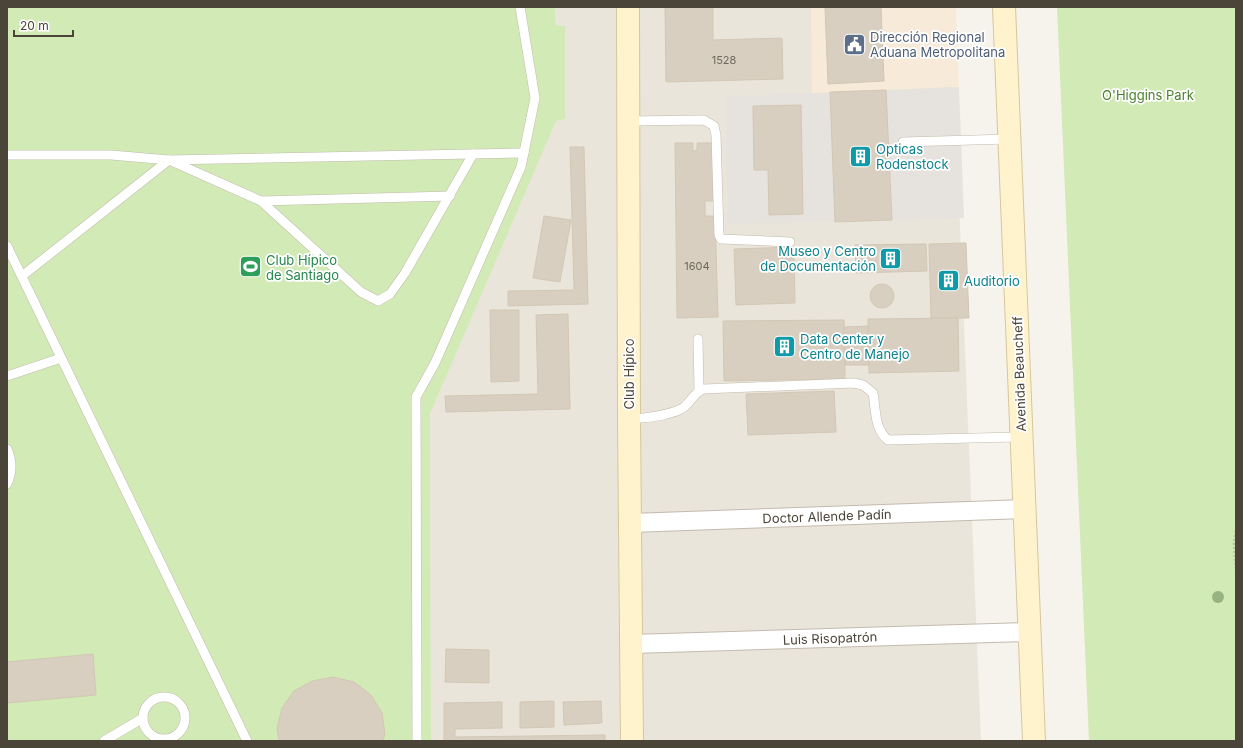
<svg xmlns="http://www.w3.org/2000/svg" width="1243" height="748" font-family="Inter,sans-serif">
  <style>
    .residential { fill: #eae5da }
    .commercial { fill: #f7ead8 }
    .industrial { fill: #e6e2dd }
    .green { fill: #d2eab5 }
    .building { fill: #d8cfc1; stroke: #d3c7b4 }
    .lines { fill: none; stroke-linecap: round; stroke-linejoin: round }
    .service-casing { stroke: #c2bbae; stroke-width: 10 }
    .minor-casing { stroke: #c2bbae; stroke-width: 20 }
    .secondary-casing { stroke: #d6c79b; stroke-width: 24 }
    .path { stroke: #c4b79f; stroke-width: 2.5; stroke-dasharray: 2 2; stroke-linecap: butt }
    .service { stroke: #fff; stroke-width: 9 }
    .minor { stroke: #fff; stroke-width: 18 }
    .secondary { stroke: #fff3cd; stroke-width: 22 }
    .tree { fill: #97b381 }
    .labels { text-anchor: middle; dominant-baseline: central; stroke-width: 3.5; stroke-linejoin: round; paint-order: stroke }
    .number-label { font-size: 11px; fill: #6e675b }
    .service-label { font-size: 13px; fill: #4e5e75; stroke: #fff; text-anchor: start }
    .park-label { font-size: 13px; fill: #4a7f2a; stroke: #fff }
    .culture-label { font-size: 13px; fill: #0d838f; stroke: #fff; text-anchor: start }
    .leisure-label { font-size: 13px; fill: #27864d; stroke: #fff; text-anchor: start }
    .street-label { font-size: 13px; fill: #4b4439; stroke: #fff }
  </style>
  <rect width="100%" height="100%" fill="#f6f3ec"/>
  <path class="residential" d="M555,7h396l30,734h-550l-1,-327 101,-239 25,-54 9,-2v-93l-9,-1z"/>
  <path class="commercial" d="M811,7h145l3,80 -147,6z"/>
  <path class="industrial" d="M959,87l5,131 -236,6 -3,-127z"/>
  <g class="green">
    <path d="M7,7h548l1,18 9,1v93l-9,2 -126,293 1,327h-424z"/>
    <path d="M1057,7h179v734h-147z"/>
  </g>
  <g class="building">
    <path d="M665,7h48v33l69,-2 1,41 -117,3z"/>
    <path d="M825,7h56l3,74 -56,3z"/>
    <path d="M886,90l6,130 -57,2 -5,-130z"/>
    <path d="M801,105l2,109 -34,1 -1,-45h-14l-1,-64z"/>
    <path d="M675,143h18v8l4,-1v-7h18v58h-10v15h10l3,101 -41,1z"/>
    <path d="M570,147h14l4,157 -80,2v-15l66,-1z"/>
    <path d="M544,216l27,4 -11,62 -27,-4z"/>
    <path d="M966,243l3,75h-38l-2,-74z"/>
    <path d="M926,244l1,27 -71,2 -1,-28z"/>
    <path d="M794,247l1,56 -59,2 -2,-56z"/>
    <circle cx="882" cy="296" r="12"/>
    <path d="M490,310h29v71l-28,1z"/>
    <path d="M568,314l2,95 -124,3 -1,-16 93,-2 -2,-79z"/>
    <path d="M958,318l1,53 -90,2 -1,-54z"/>
    <path d="M844,320l1,59 -121,2 -1,-60z"/>
    <path d="M868,326l1,39h-24l-1,-38z"/>
    <path d="M834,391l2,41 -88,3 -2,-41z"/>
    <path d="M446,649l43,1v33l-44,-1z"/>
    <path d="M93,654l3,41 -89,8v-41z"/>
    <path d="M333,677l21,5 17,13 11,18 3,21 -2,7h-104l-2,-13 5,-20 12,-17 18,-10z"/>
    <path d="M554,701v26l-34,1v-26z"/>
    <path d="M601,701l1,22 -38,2 -1,-23z"/>
    <path d="M502,702v26l-47,1v8l150,-2v6h-161v-38z"/>
  </g>
  <g class="lines">
    <defs>
      <g id="service">
        <path d="M629,121l75,-1 10,6 2,9 3,100 2,4 69,3"/>
        <path d="M903,142l106,-3"/>
        <path d="M7,155h104l58,5 355,-7"/>
        <path d="M261,201l189,-5"/>
        <path d="M7,246l240,495"/>
        <path d="M22,276l147,-116 92,41 100,91 17,9 12,-7 15,-21 68,-119"/>
        <path d="M698,339l1,52"/>
        <path d="M7,376l54,-18"/>
        <path d="M629,420c16,-3 36,-3 52,-11 9,-4 11,-16 23,-20l150,-6 9,2 10,8c3,16 1,36 15,47l133,-3"/>
        <path d="M7,449c5,11 5,24 0,35"/>
        <circle cx="164" cy="718" r="21"/>
        <path d="M104,741l39,-23"/>
        <path d="M417,741l-1,-344 19,-34 86,-196 14,-69 -15,-91"/>
      </g>
      <g id="minor">
        <path d="M631,523l393,-14"/>
        <path d="M632,644l397,-12"/>
      </g>
      <g id="secondary">
        <path d="M628,7l1,413 3,321"/>
        <path d="M1004,7l30,734"/>
      </g>
    </defs>
    <use href="#service" class="service-casing"/>
    <use href="#minor" class="minor-casing"/>
    <use href="#secondary" class="secondary-casing"/>
    <path class="path" d="M1236,531l-2,12 2,28"/>
    <use href="#service" class="service"/>
    <use href="#minor" class="minor"/>
    <use href="#secondary" class="secondary"/>
  </g>
  <circle class="tree" cx="1218" cy="597" r="6"/>
  <defs>
    <symbol id="civic-square" viewBox="-11 -11 22 22"><rect x="-9" y="-9" width="18" height="18" rx="4" fill="#5c6f8a" stroke="#fff"/><path d="M-.6-6.5H3V-4.5H.6V-3L4-1V1h2V6H-6V1h2V-1L-.6-3ZM-1.2 2.5V6h2.4V2.5Z" fill="#fff"/></symbol>
    <symbol id="building-square" viewBox="-11 -11 22 22"><rect x="-9" y="-9" width="18" height="18" rx="4" fill="#0f9aa8" stroke="#fff"/><path d="M-4-6H4V6H1V3H-1V6H-4ZM-2.5-4.3h1.7v1.8h-1.7ZM.8-4.3h1.7v1.8H.8ZM-2.5-1h1.7V.8h-1.7ZM.8-1h1.7V.8H.8Z" fill="#fff"/></symbol>
    <symbol id="stadium-square" viewBox="-11 -11 22 22"><rect x="-9" y="-9" width="18" height="18" rx="4" fill="#2e9e5b" stroke="#fff"/><path d="M0-5a6.5 5 0 1 0 0 10a6.5 5 0 1 0 0-10ZM-3.5-1.8h7v3.6h-7Z" fill="#fff"/></symbol>
  </defs>
  <g fill-rule="evenodd">
    <use href="#civic-square" x="842" y="32" width="25" height="25"/>
    <use href="#building-square" x="848" y="144" width="25" height="25"/>
    <use href="#building-square" x="878" y="246" width="25" height="25"/>
    <use href="#stadium-square" x="238" y="254" width="25" height="25"/>
    <use href="#building-square" x="936" y="268" width="25" height="25"/>
    <use href="#building-square" x="772" y="334" width="25" height="25"/>
  </g>
  <g class="labels">
    <g class="number-label">
      <text x="724" y="60">1528</text>
      <text x="697" y="266">1604</text>
    </g>
    <g class="service-label">
      <text x="870" y="37">Dirección Regional<tspan x="870" dy="15">Aduana Metropolitana</tspan></text>
    </g>
    <g class="park-label">
      <text x="1148" y="95">O'Higgins Park</text>
    </g>
    <g class="culture-label">
      <text x="876" y="149">Opticas<tspan x="876" dy="15">Rodenstock</tspan></text>
      <text x="876" y="251" text-anchor="end">Museo y Centro<tspan x="876" dy="15">de Documentación</tspan></text>
      <text x="964" y="281">Auditorio</text>
      <text x="800" y="339">Data Center y<tspan x="800" dy="15">Centro de Manejo</tspan></text>
    </g>
    <g class="leisure-label">
      <text x="266" y="260">Club Hípico<tspan x="266" dy="15">de Santiago</tspan></text>
    </g>
    <g class="street-label">
      <text transform="translate(629 374) rotate(-90)">Club Hípico</text>
      <text transform="translate(1019 374) rotate(-92)">Avenida Beaucheff</text>
      <text transform="translate(827 516) rotate(-2)">Doctor Allende Padín</text>
      <text transform="translate(830 638) rotate(-2)">Luis Risopatrón</text>
    </g>
  </g>
  <rect width="1243" height="748" fill="none" stroke="#4b4439" stroke-width="16"/>
  <path d="M14 30v6h59v-6" fill="none" stroke="#4b4439" stroke-width="2"/>
  <text x="20" y="30" font-size="12" fill="#4b4439" stroke="#ffffff" stroke-width="3" paint-order="stroke">20 m</text>
</svg>
